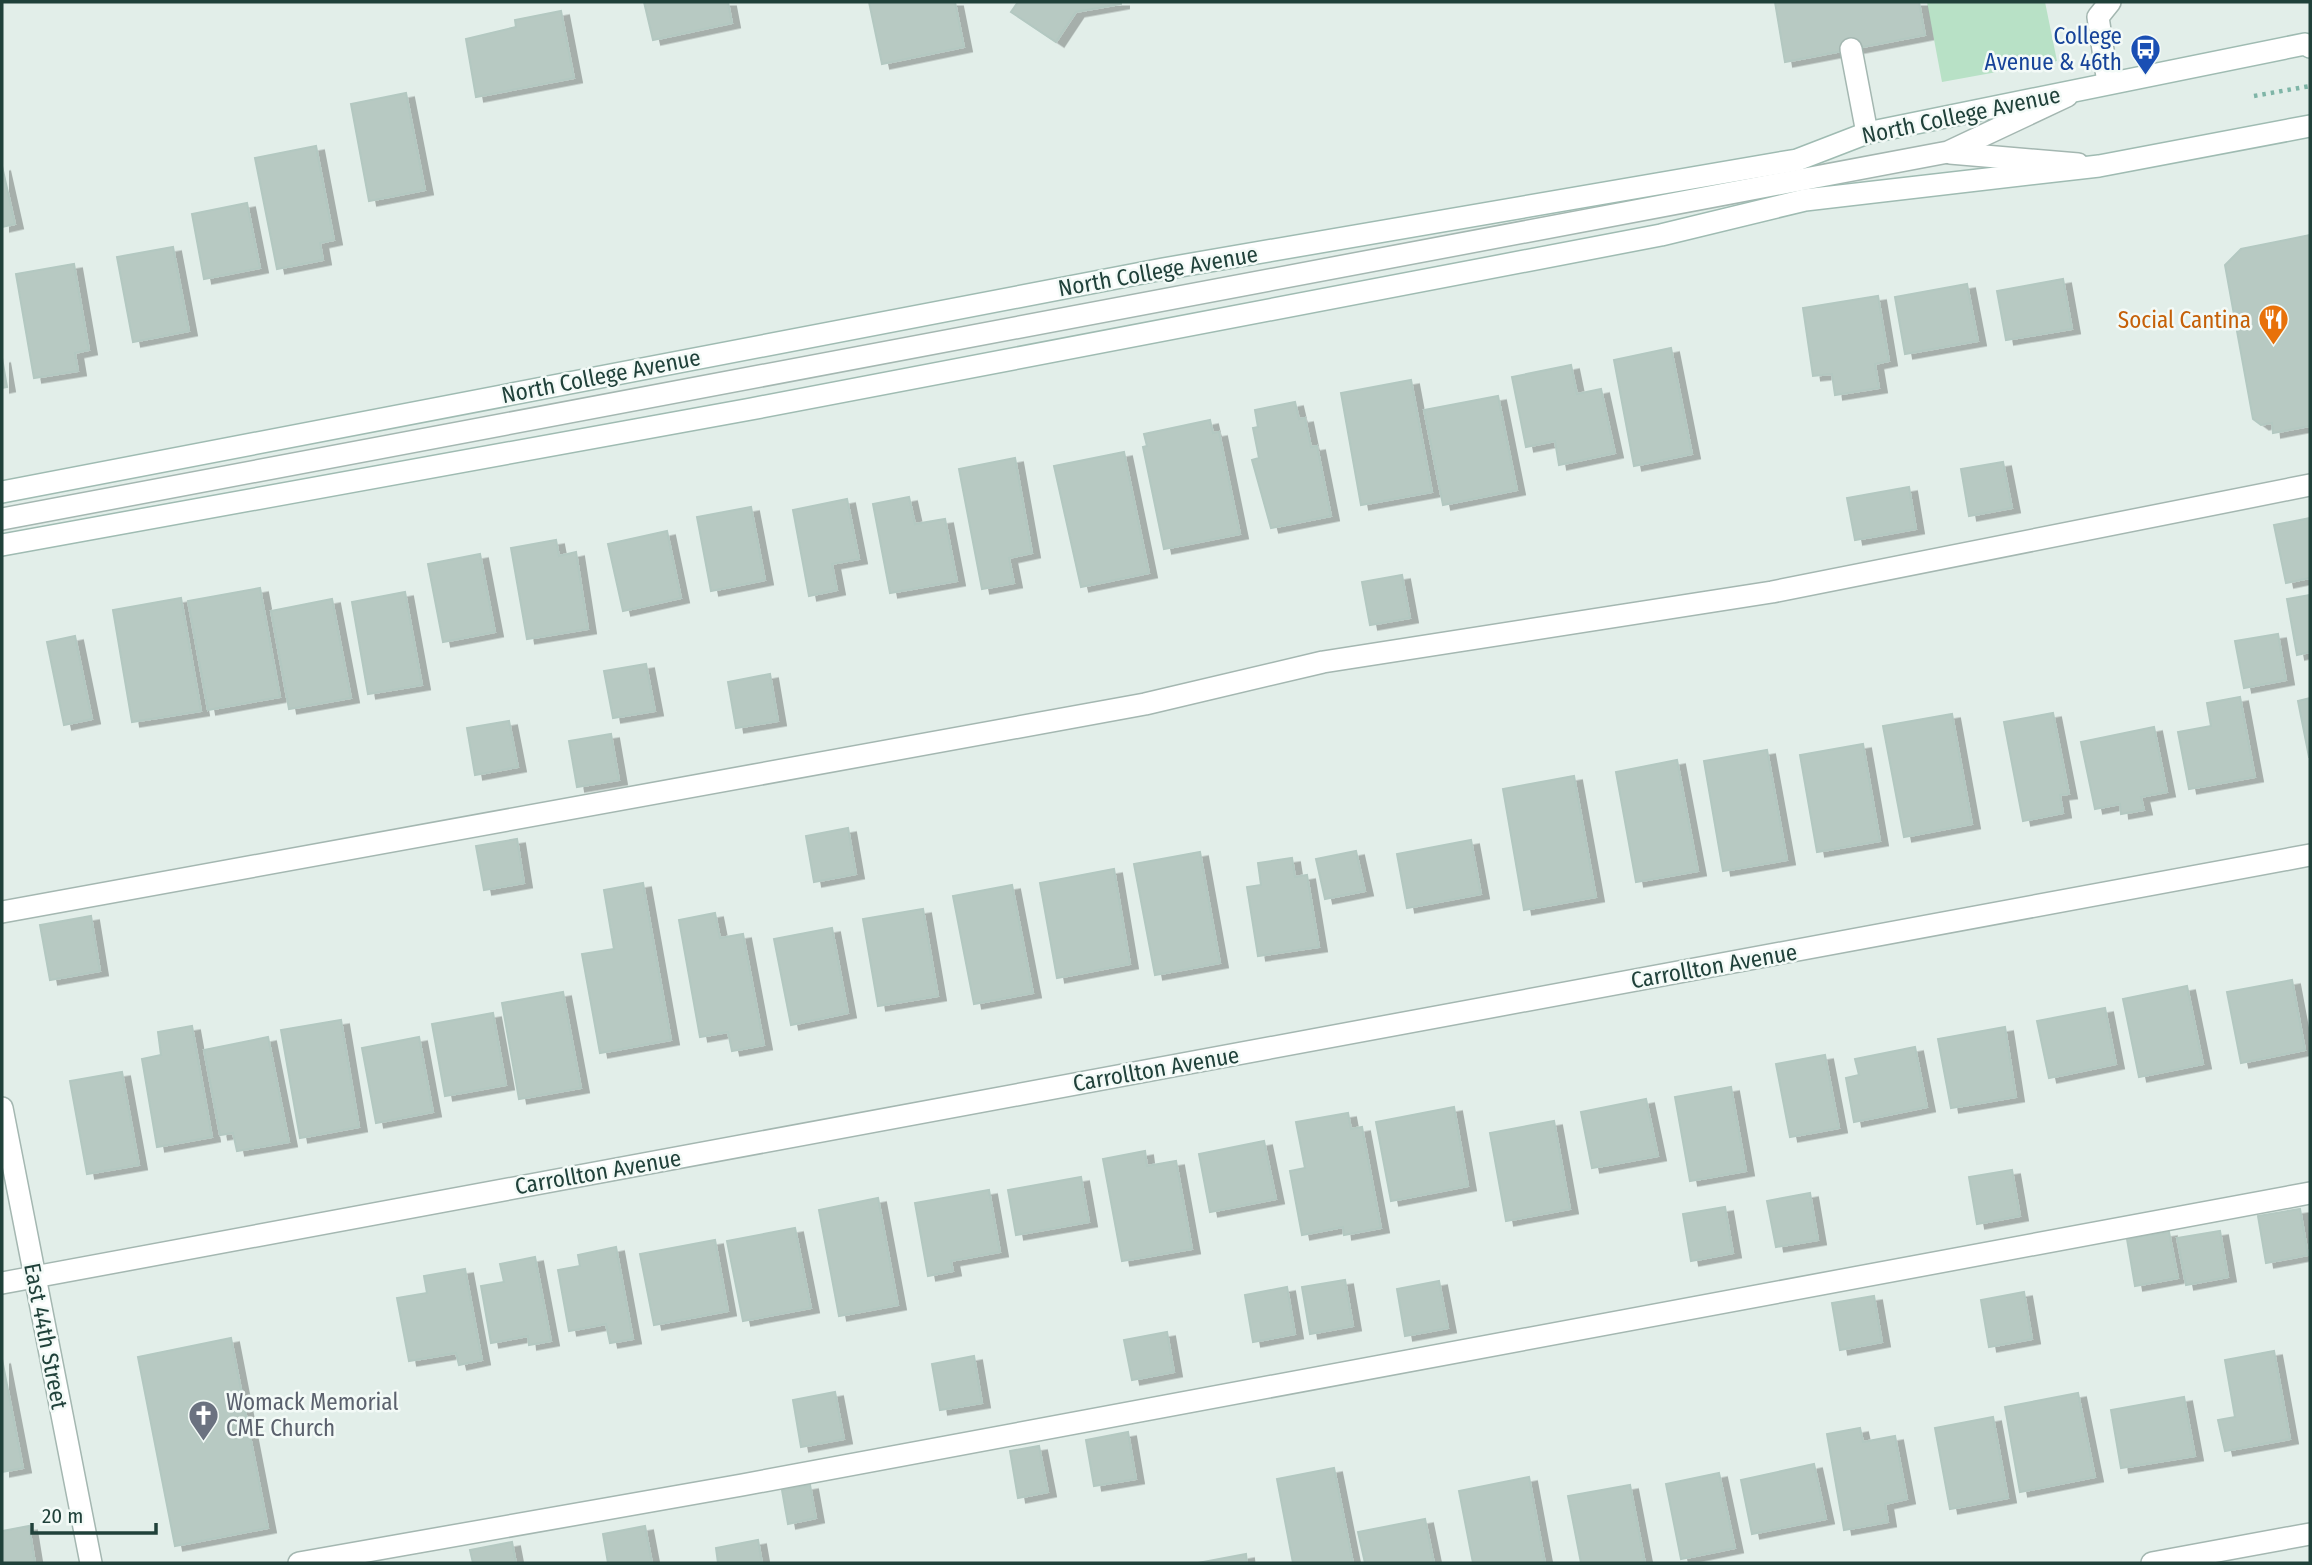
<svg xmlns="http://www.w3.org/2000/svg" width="2312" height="1565" font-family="'Fira Sans Condensed',sans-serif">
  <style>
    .green { fill: #b8e1c6 }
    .building { fill: #b7c9c2; stroke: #b3c8c1; stroke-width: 2; filter: url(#shadow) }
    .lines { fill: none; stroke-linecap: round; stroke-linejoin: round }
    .lane-casing { stroke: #a4b7b1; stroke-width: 24 }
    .street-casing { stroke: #a4b7b1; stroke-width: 24 }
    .secondary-casing { stroke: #9fbbb2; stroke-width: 24 }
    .path { stroke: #7fb5a7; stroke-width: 4.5; stroke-dasharray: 3.5 5; stroke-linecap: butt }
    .lane { stroke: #fff; stroke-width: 21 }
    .street { stroke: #fff; stroke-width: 21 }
    .secondary { stroke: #fff; stroke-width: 21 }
    .labels { text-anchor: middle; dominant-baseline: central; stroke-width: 5; stroke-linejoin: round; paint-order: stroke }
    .transit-label { font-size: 23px; fill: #164399; stroke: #f3faf7; text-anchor: end }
    .street-label { font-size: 23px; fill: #20413a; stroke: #f3faf7 }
    .food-label { font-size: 23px; fill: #c56008; stroke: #f3faf7; text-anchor: end }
    .worship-label { font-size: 23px; fill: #5b616d; stroke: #f3faf7; text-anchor: start }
  </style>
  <defs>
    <filter id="shadow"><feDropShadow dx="8" dy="4.5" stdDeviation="0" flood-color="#0004"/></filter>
  </defs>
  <rect width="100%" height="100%" fill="#e2eee9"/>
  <path class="green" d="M1927,2h118l12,59 -115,21z"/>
  <g class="building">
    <path d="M644,2h84l4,21 -79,17z"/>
    <path d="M869,2h86l9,45 -82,17z"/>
    <path d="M1018,2h103v2l-45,8 -20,30 -45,-30z"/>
    <path d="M1775,2h144l6,33 -140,27z"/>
    <path d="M561,11l13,67 -98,19 -10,-58 50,-12 -1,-7z"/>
    <path d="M406,93l19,97 -56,11 -18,-97z"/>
    <path d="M316,146l18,94 -14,3 3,17 -46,9 -22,-111z"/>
    <path d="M2,166l13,58 -13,3z"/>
    <path d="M247,203l13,65 -56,11 -12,-65z"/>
    <path d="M2310,235v191l-37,7 -1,-10 -11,2 -8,-6 -28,-154 16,-16z"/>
    <path d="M173,247l16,84 -56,11 -16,-85z"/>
    <path d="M74,264l15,86 -14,3 3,18 -44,7 -18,-104z"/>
    <path d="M2063,279l9,50 -66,11 -9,-49z"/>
    <path d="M1967,284l11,57 -73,13 -10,-57z"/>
    <path d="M1878,296l11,65 -14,3 4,24 -44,7 -3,-21 -19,2 -10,-68z"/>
    <path d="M1671,348l21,106 -58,12 -20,-106z"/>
    <path d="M2,358l5,29 -5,1z"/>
    <path d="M1571,365l6,29 24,-5 14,64 -56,12 -4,-24 -29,6 -14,-70z"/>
    <path d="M1411,380l21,112 -71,13 -20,-112z"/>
    <path d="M1498,396l19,94 -74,15 -19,-95z"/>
    <path d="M1295,402l4,17 6,-1 6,29 6,-1 14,70 -60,12 -19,-68 7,-2 -6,-30 5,-1 -3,-17z"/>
    <path d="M1210,420l3,13 6,-1 21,102 -76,15 -21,-102 4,-1 -3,-12z"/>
    <path d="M1124,452l25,121 -68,14 -27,-121z"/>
    <path d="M1015,458l17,95 -23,5 5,25 -32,6 -23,-120z"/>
    <path d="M2003,462l9,46 -43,8 -8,-47z"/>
    <path d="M1909,487l7,42 -61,11 -8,-42z"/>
    <path d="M909,497l6,27 30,-5 12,62 -67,12 -17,-89z"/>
    <path d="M847,499l12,60 -27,5 5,26 -28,6 -16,-86z"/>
    <path d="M751,507l14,73 -54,11 -14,-74z"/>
    <path d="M2310,518v60l-24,5 -12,-58z"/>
    <path d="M667,531l14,67 -58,13 -15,-67z"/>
    <path d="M556,540l3,16 17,-4 12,77 -61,10 -16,-91z"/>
    <path d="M480,554l15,78 -52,10 -15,-78z"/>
    <path d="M1402,575l8,43 -40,7 -8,-43z"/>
    <path d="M260,588l20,109 -72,13 -20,-109z"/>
    <path d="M405,592l17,93 -54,9 -16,-92z"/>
    <path d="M2310,595v57l-13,3 -10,-56z"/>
    <path d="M181,598l20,113 -69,11 -19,-112z"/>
    <path d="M332,599l19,99 -62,11 -18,-98z"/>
    <path d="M2278,634l8,46 -42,8 -9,-47z"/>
    <path d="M75,636l17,83 -28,6 -17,-83z"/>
    <path d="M646,664l9,47 -42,7 -9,-47z"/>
    <path d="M770,674l8,47 -42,7 -8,-46z"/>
    <path d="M2240,697l15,80 -66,12 -11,-57 33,-6 -4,-23z"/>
    <path d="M2310,698v59h-1l-11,-56z"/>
    <path d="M2053,713l16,81 -9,1 3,18 -40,8 -19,-99z"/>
    <path d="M1952,714l20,110 -68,13 -21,-111z"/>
    <path d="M509,721l9,46 -43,8 -8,-47z"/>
    <path d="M2154,727l13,65 -26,5 3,13 -23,4 -1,-10 -25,5 -14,-67z"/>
    <path d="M611,734l8,46 -42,7 -8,-46z"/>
    <path d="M1863,744l17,97 -63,11 -17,-97z"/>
    <path d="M1767,750l20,110 -64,11 -19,-110z"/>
    <path d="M1677,760l21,111 -62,11 -20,-110z"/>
    <path d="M1574,776l22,121 -72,13 -21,-121z"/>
    <path d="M848,828l8,46 -42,8 -8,-46z"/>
    <path d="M517,839l7,44 -40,7 -8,-44z"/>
    <path d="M1471,840l10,54 -74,14 -10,-54z"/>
    <path d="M1356,851l9,40 -40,8 -9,-40z"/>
    <path d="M1200,852l20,111 -65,12 -21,-111z"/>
    <path d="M1292,858l3,19 12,-2 12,72 -61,9 -11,-69 14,-2 -3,-22z"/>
    <path d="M1114,869l16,95 -73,14 -17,-95z"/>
    <path d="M643,883l28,157 -71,13 -18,-99 32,-5 -10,-59z"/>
    <path d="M1012,885l21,108 -59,11 -21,-108z"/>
    <path d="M923,909l15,87 -60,10 -15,-87z"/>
    <path d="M715,913l5,25 23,-4 21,111 -32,6 -4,-19 -28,5 -21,-117z"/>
    <path d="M91,916l9,55 -50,9 -10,-55z"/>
    <path d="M832,928l16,85 -57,12 -17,-86z"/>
    <path d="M2292,980l13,70 -64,13 -14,-71z"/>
    <path d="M2187,986l16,78 -64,13 -16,-78z"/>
    <path d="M563,992l18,96 -62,11 -17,-96z"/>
    <path d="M2105,1008l11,56 -67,14 -12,-57z"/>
    <path d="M493,1013l13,72 -61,11 -13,-72z"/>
    <path d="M341,1020l18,107 -59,11 -19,-108z"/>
    <path d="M192,1026l20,111 -55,10 -15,-88 19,-4 -3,-23z"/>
    <path d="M2005,1027l11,70 -65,11 -13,-69z"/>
    <path d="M268,1037l21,105 -52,9 -4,-18 -13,2 -16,-85z"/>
    <path d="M419,1037l14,75 -57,11 -14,-75z"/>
    <path d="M1915,1047l12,60 -73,15 -8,-44 13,-3 -4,-16z"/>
    <path d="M1825,1055l14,73 -49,9 -14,-73z"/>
    <path d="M122,1072l17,93 -52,9 -17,-93z"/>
    <path d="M1731,1087l15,84 -56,10 -15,-84z"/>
    <path d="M1646,1099l12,57 -66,12 -11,-56z"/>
    <path d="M1454,1107l14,79 -77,15 -15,-79z"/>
    <path d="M1348,1113l3,16 11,-2 19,101 -37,7 -1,-8 -41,8 -12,-64 15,-3 -9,-46z"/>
    <path d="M1554,1121l16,88 -64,12 -16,-88z"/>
    <path d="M1264,1141l12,58 -66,13 -11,-58z"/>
    <path d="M1145,1151l2,15 29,-5 16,88 -70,12 -19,-102z"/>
    <path d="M2012,1170l8,46 -43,8 -8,-47z"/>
    <path d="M1081,1177l8,45 -73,13 -8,-45z"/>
    <path d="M989,1190l11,62 -49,9 2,10 -25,5 -13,-73z"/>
    <path d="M1810,1193l8,47 -42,7 -9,-46z"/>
    <path d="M878,1198l20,107 -59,11 -20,-106z"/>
    <path d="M1725,1207l8,46 -42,8 -8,-47z"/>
    <path d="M2300,1209l8,46 -42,8 -8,-47z"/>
    <path d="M795,1228l16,80 -68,13 -16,-80z"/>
    <path d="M2220,1231l8,46 -42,8 -9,-47z"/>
    <path d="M2169,1232l9,46 -43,8 -8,-47z"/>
    <path d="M715,1240l13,71 -74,14 -14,-71z"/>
    <path d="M616,1247l17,92 -23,4 -4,-19 -37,7 -11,-61 22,-4 -2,-11z"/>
    <path d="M535,1257l16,84 -22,4 -1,-9 -37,7 -10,-57 23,-4 -4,-18z"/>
    <path d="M465,1269l17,91 -23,5 -3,-12 -47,8 -12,-63 30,-5 -3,-17z"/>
    <path d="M1345,1280l8,46 -43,8 -8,-47z"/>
    <path d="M1439,1281l9,47 -43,8 -8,-47z"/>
    <path d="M1287,1287l8,47 -42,8 -8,-47z"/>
    <path d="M2024,1292l8,47 -43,8 -8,-47z"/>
    <path d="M1874,1296l8,46 -42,8 -8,-47z"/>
    <path d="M1167,1332l7,40 -42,8 -8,-40z"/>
    <path d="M231,1338l37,190 -93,18 -37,-189z"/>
    <path d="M2274,1351l16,88 -65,12 -7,-31 17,-3 -10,-57z"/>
    <path d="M974,1356l8,47 -42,7 -8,-46z"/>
    <path d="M2,1359l21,109 -21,4z"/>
    <path d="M835,1392l9,47 -43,8 -8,-47z"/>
    <path d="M2078,1393l17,84 -75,15 -15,-85z"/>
    <path d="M2184,1397l11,59 -74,12 -10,-58z"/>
    <path d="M1993,1417l15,81 -58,11 -15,-81z"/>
    <path d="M1860,1428l3,14 32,-6 12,63 -22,5 3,18 -44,8 -17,-96z"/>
    <path d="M1128,1432l8,47 -42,7 -8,-46z"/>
    <path d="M1039,1446l9,46 -30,6 -8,-47z"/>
    <path d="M1814,1464l12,55 -74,15 -11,-54z"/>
    <path d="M1334,1468l19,95h-60l-16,-84z"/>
    <path d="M1719,1473l16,75 -54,11 -15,-75z"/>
    <path d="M1529,1477l16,86h-72l-14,-72z"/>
    <path d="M810,1485l6,33 -28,6 -6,-34z"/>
    <path d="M1630,1485l15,78h-64l-13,-67z"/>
    <path d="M1425,1519l9,44h-69l-7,-31z"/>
    <path d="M29,1526l6,37h-33v-32z"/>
    <path d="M645,1526l7,37h-44l-5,-29z"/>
    <path d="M758,1540l4,23h-44l-2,-15z"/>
    <path d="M512,1542l4,21h-43l-3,-13z"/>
    <path d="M1246,1554l1,9h-49z"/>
  </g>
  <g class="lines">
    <defs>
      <g id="lane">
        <path d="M1851,49l16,84"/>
        <path d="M2108,83l-10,-66 12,-15"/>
        <path d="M1950,153l128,11"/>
        <path d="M2,519l1946,-367 119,-56"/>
        <path d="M2,912l1143,-208 178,-42 449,-70 538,-107"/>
        <path d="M299,1563l443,-78 1568,-292"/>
      </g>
      <g id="street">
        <path d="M2,1108l89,455"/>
        <path d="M2,1283l2308,-428"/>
        <path d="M2152,1563l158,-29"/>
      </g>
      <g id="secondary">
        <path d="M2,492l1161,-223 634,-109 70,-27 438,-89 5,3"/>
        <path d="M2,545l749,-136 910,-174 144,-35 294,-34 211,-40"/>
      </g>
    </defs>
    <use href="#lane" class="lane-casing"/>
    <use href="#street" class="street-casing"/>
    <use href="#secondary" class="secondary-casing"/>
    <path class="path" d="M2254,96l56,-10"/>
    <use href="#lane" class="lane"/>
    <use href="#street" class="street"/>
    <use href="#secondary" class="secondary"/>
  </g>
  <defs>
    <symbol id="bus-pin" viewBox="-11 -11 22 30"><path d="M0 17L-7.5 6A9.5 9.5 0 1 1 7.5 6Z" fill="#1a4fb4" stroke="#f3faf7"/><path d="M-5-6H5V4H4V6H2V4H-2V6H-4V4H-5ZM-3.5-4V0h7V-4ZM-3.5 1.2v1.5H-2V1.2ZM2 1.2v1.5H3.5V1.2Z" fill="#fff"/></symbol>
    <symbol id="restaurant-pin" viewBox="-11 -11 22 30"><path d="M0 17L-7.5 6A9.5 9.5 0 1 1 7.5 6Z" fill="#e8710a" stroke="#f3faf7"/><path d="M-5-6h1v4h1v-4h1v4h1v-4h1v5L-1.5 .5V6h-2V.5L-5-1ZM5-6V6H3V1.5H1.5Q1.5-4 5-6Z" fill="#fff"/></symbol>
    <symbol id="church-pin" viewBox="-11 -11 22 30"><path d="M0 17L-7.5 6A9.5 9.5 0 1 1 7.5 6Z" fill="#6b7280" stroke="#f3faf7"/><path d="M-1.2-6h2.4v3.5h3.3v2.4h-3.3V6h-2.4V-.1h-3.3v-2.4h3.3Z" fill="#fff"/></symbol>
  </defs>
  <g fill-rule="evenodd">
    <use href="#bus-pin" x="2128" y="32" width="35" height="47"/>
    <use href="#restaurant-pin" x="2256" y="302" width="35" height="47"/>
    <use href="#church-pin" x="186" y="1398" width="35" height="47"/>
  </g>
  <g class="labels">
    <g class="transit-label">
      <text x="2122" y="36">College<tspan x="2122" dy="26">Avenue &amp; 46th</tspan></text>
    </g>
    <g class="street-label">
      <text transform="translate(1961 115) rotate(-12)">North College Avenue</text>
      <text transform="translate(1158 271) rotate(-10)">North College Avenue</text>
      <text transform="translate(601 376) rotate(-11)">North College Avenue</text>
      <text transform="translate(1714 966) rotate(-10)">Carrollton Avenue</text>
      <text transform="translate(1156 1069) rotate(-10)">Carrollton Avenue</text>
      <text transform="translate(598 1172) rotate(-10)">Carrollton Avenue</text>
      <text transform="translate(46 1336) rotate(79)">East 44th Street</text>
    </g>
    <g class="food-label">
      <text x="2251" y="320">Social Cantina</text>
    </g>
    <g class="worship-label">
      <text x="226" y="1402">Womack Memorial<tspan x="226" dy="26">CME Church</tspan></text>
    </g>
  </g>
  <rect width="2312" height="1565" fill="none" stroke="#20413a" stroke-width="7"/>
  <path d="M32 1523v10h124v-10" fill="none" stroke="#20413a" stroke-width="3.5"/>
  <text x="42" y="1523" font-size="21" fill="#20413a" stroke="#f3faf7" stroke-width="5" paint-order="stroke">20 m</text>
</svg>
